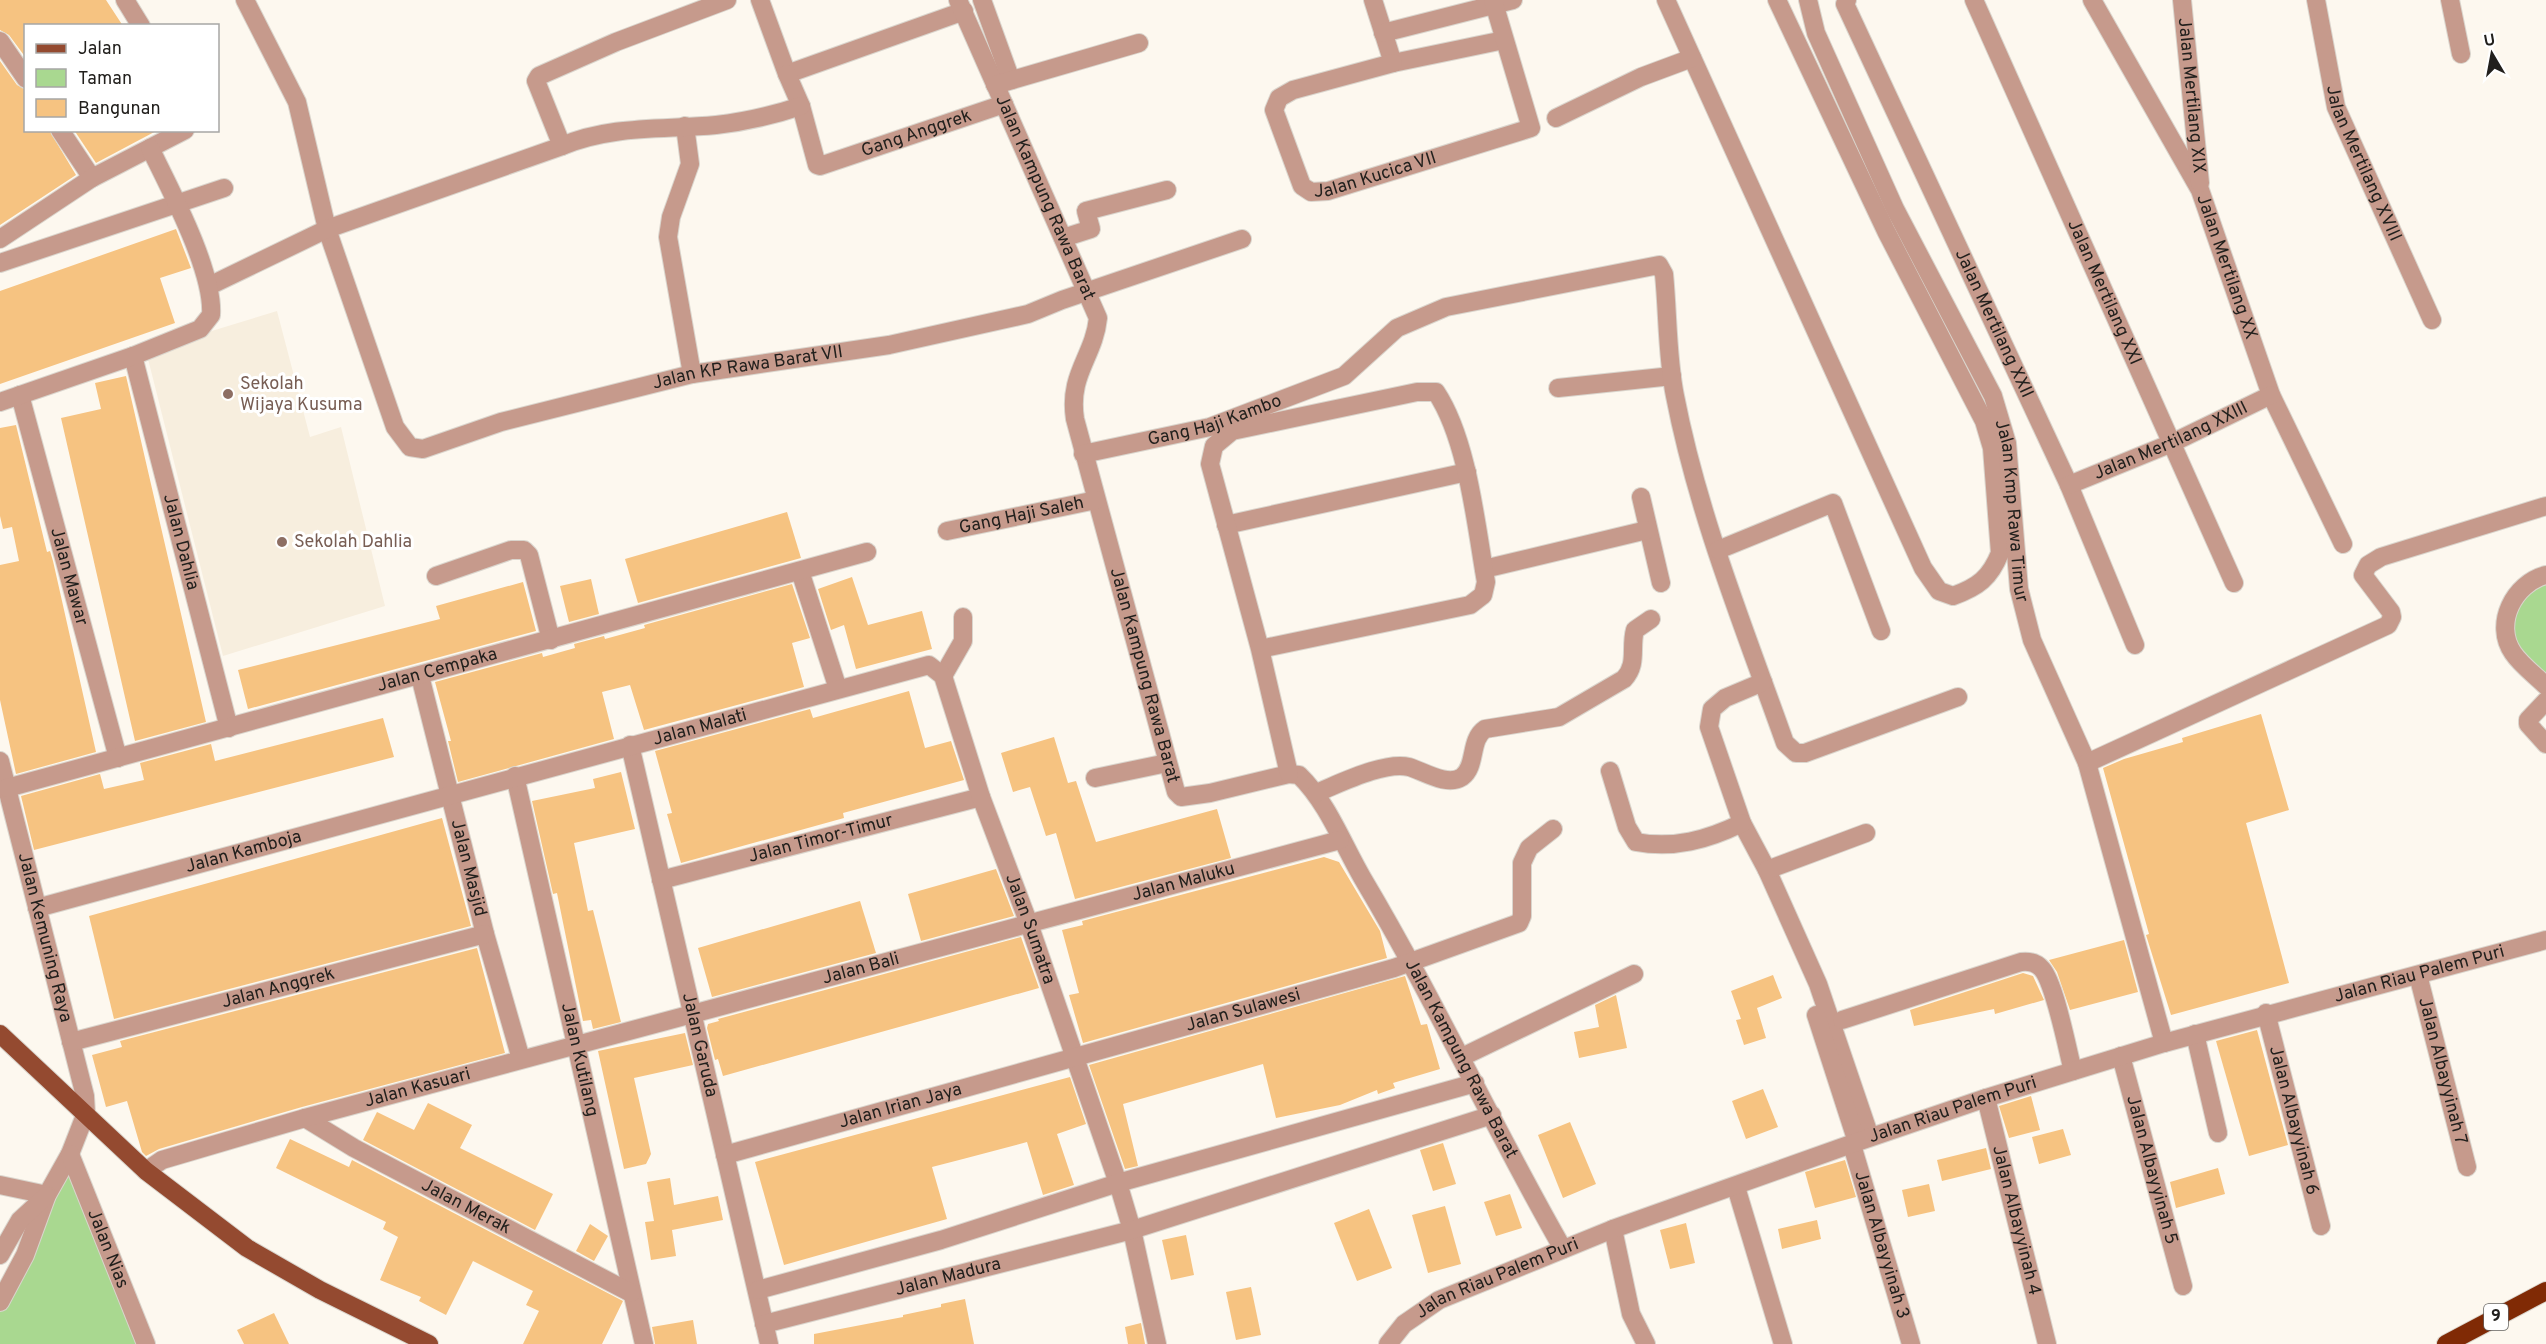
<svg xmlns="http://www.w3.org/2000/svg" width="2546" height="1344" font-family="Overpass,sans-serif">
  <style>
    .built { fill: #f7eede }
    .green { fill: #a9d890 }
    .building { fill: #f6c381 }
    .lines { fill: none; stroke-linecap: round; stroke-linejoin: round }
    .minor-casing { stroke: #dad5cd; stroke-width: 20 }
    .major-casing { stroke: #dad5cd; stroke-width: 20 }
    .highway-casing { stroke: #dad5cd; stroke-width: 20 }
    .minor { stroke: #c69a8c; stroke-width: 18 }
    .major { stroke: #944a30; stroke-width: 18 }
    .highway { stroke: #802a05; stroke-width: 18 }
    .education-dot { fill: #8d6e63; stroke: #fff; stroke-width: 2 }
    .labels { text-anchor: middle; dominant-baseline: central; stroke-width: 6; stroke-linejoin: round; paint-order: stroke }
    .shield { fill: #fff; stroke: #646361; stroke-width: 1.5 }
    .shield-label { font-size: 16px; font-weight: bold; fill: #22201d }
    .street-label { font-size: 18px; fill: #22201d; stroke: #fff }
    .education-label { font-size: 18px; fill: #785e54; stroke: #fff; text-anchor: start }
  </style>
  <rect width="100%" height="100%" fill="#fdf8ef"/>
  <path class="built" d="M277,311l33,126 31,-10 44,179 -162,50 -77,-305z"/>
  <g class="green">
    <path d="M2546,575v110l-38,-45 3,-39z"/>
    <path d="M70,1154l76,190h-146v-43z"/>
  </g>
  <g class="building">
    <path d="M0,0h106l17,26h-97v32l-17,-23 -9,-5z"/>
    <path d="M0,61l17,24 9,5v40h23l27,45 -76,50z"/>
    <path d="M74,130h84l-62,33z"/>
    <path d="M176,229l15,39 -31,10 15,45 -175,61v-93z"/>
    <path d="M126,376l80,346 -71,19 -74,-323 40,-9 -6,-26z"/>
    <path d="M16,425l31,127 3,-1 3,10 43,191 -80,22 -16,-74v-135l19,-4 -7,-34 -9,2 -3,-13v-88z"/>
    <path d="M787,512l14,46 -163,45 -13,-44z"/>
    <path d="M852,577l16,48 54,-14 10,38 -76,20 -12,-44 -13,5 -13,-41z"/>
    <path d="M591,579l8,35 -30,8 -9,-36z"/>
    <path d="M523,582l13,49 -288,78 -10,-39 202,-51 -4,-13z"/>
    <path d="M792,584l18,54 -18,5 12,44 -160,43 -14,-45 -28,7 12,47 -156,43 -10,-41h3l-16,-59 107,-29 1,4 32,-9 -1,-4 30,-8 1,3 40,-11 -1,-3z"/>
    <path d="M909,691l16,57 26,-7 13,39 -121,33 1,5 -163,45 -14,-49 5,-1 -17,-62 155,-42 3,9z"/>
    <path d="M2261,714l28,96 -43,13 43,160 -118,32 -25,-80 3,-1 -46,-166 21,-9 59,-17 -1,-4z"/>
    <path d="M383,718l11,39 -360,93 -13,-54 79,-22 4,15 40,-9 -4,-17 71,-19 4,17z"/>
    <path d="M1054,737l14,46 8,-2 20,61 121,-33 14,49 -156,41 -19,-66 -10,3 -16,-49 -17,5 -12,-39z"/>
    <path d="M621,772l14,57 -61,14 14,68 5,-1 28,112 -28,7 -2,-9 -8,1 -26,-128 -4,1 -21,-93 63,-13 -2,-9z"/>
    <path d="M442,818l29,108 -357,93 -25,-103z"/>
    <path d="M1324,857l15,5 41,69 7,27 -304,85 -14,-48 10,-2 -17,-63 21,-5 -1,-4z"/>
    <path d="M996,869l18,47 -93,25 -13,-47z"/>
    <path d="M860,901l16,52 -164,44 -14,-49z"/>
    <path d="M1021,937l18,51 -316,88 -5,-17 -3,1 -8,-32 1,-4 11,-3 -1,-2z"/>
    <path d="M2124,940l14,52 -68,18 -13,-38 -8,-12z"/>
    <path d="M477,948l28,105 -203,54 -143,42 -13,7 -4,-4 -15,-51 -21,6 -14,-52 30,-8 -2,-6z"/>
    <path d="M2023,973l10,3 11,24 -49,14 -1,-5 -80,17 -4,-16z"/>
    <path d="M1773,975l9,23 -25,10 9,30 -22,7 -8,-25 5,-1 -10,-28z"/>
    <path d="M1405,976l16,49 6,-1 13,45 -47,14 2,5 -17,6 -1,-4 -37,15 -64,13 -13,-54 -140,40 15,62 -13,3 -36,-104z"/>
    <path d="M1616,995l11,53 -48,10 -5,-26 25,-5 -4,-22z"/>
    <path d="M2257,1030l31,115 -39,11 -33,-115z"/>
    <path d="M685,1033l8,32 -59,13 17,76 -5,10 -22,5 -26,-118z"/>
    <path d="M1070,1077l16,47 -29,10 17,51 -31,10 -16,-53 -64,17 -31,8 15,52 -163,46 -29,-103z"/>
    <path d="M1763,1089l15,38 -32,12 -14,-38z"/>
    <path d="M2031,1096l9,34 -31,8 -10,-32z"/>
    <path d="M428,1103l44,22 -12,23 93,46 -18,36 -172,-90 14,-28 37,18z"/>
    <path d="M1570,1122l26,62 -33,14 -25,-63z"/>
    <path d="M2063,1129l8,26 -32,9 -7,-27z"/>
    <path d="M290,1139l59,28 3,-7 271,141 -21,43h-79l16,-33 -13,-6 7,-14 -60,-30 -27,54 -27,-14 2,-4 -41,-17 18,-43 -15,-8 3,-7 -110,-54z"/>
    <path d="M1443,1143l13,41 -23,7 -13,-41z"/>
    <path d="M1986,1148l5,21 -49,12 -5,-21z"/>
    <path d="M1845,1160l11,37 -41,11 -10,-36z"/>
    <path d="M2218,1168l7,26 -49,14 -6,-26z"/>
    <path d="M670,1178l4,27 44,-9 5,24 -51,10 4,26 -25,4 -6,-38 9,-1 -7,-39z"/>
    <path d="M1929,1184l6,27 -27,6 -6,-27z"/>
    <path d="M1510,1194l12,34 -26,8 -12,-34z"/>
    <path d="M1445,1206l16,58 -33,9 -16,-58z"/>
    <path d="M1369,1209l23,59 -35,13 -23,-58z"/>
    <path d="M1817,1220l4,19 -39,10 -4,-20z"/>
    <path d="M1686,1223l9,40 -25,6 -10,-39z"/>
    <path d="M590,1224l18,12 -14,25 -18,-10z"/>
    <path d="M1186,1235l8,40 -23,5 -9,-40z"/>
    <path d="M1251,1287l10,48 -25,5 -10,-48z"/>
    <path d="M965,1299l9,45h-160v-10l89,-17v-2l38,-8v-3z"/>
    <path d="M274,1313l15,31h-45l-7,-14z"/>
    <path d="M693,1320l4,24h-42l-3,-17z"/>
    <path d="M1141,1323l4,21h-17l-3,-17z"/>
  </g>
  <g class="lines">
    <defs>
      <g id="minor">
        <path d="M125,0l16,26"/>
        <path id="s1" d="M245,0l52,102 30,127 68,198 15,20 13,2 78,-27 191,-48 197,-29 139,-31 34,-14 180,-61"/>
        <path d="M760,0l27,74 177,-63"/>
        <path id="s2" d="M958,0l140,318c-4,39 -30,56 -23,101l101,373 5,5 29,-4 79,-19 10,1c29,28 44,70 64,104 72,121 130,248 200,370"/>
        <path d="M982,0l29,80"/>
        <path d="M1373,0l20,63 111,-23"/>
        <path d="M1666,0l257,568 16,23 14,5c25,-9 37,-18 47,-43l-8,-105 -8,-27 -98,-190 -109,-231"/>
        <path id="s3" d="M1808,0l8,33 79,176 98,187 14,47 12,146 13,51 55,123 77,280"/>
        <path id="s4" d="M1847,0l-2,4 224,481 66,160"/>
        <path id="s5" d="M1974,0l260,583"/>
        <path id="s6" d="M2092,0l108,190 71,205 72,149"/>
        <path id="s7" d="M2182,0l18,183"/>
        <path id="s8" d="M2316,0l20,107 96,213"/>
        <path d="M2450,0l11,54"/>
        <path d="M1383,33l130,-33"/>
        <path d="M0,41l26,38"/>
        <path id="s9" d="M1393,63l-100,27 -14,8 -5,12 28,76 9,6 17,-1 203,-63 -38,-128"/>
        <path id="s10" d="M787,74l14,32 16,59 3,1 184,-62"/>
        <path d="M995,85l144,-42"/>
        <path d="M1556,118l85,-41 51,-19"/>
        <path d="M685,126l5,38 -19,53 -3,20 24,137"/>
        <path d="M60,130l32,48"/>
        <path d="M562,146c49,-21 102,-16 154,-21 28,-3 58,-10 85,-19"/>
        <path d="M1063,238l28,-9 -5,-18 81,-21"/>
        <path d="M0,239l92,-61 93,-48"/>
        <path d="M0,263l224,-75"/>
        <path d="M209,286l118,-57 235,-83 -26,-65 3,-5 77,-34 111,-42"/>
        <path id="s11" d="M133,356l96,372"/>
        <path d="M1558,388l114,-12"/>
        <path id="s12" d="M20,395l98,363"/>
        <path d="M0,402l133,-46 67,-27 11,-14c3,-44 -41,-126 -61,-167"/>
        <path id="s13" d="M1083,454l127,-27 134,-51 53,-48 49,-21 213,-42 5,9c4,40 3,83 11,122 23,119 70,234 110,347l11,10h9l153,-56"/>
        <path id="s14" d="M2069,485l103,-42 99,-48"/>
        <path d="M1641,497l20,86"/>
        <path d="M1226,525l241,-53"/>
        <path id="s15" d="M947,531l149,-31"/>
        <path d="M1718,550l115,-47 48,128"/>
        <path d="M1484,569l163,-39"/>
        <path d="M800,571l38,118"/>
        <path d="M2546,575c-32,8 -53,49 -33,78 8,12 23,23 33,33"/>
        <path d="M436,576l75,-26h13l5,5 22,85"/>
        <path d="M1260,649l210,-44 13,-10 3,-13c-10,-56 -18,-142 -50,-190h-19l-185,39 -18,15 -4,18 50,185 29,125"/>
        <path id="s16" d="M420,676l65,258 36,125"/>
        <path d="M943,676l20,-35v-24"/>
        <path d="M1763,682l-38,16 -13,11 -3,18 33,96 25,47 51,114 52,153"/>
        <path d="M2546,701l-18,19v4l18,20"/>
        <path id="s17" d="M630,745l139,599"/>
        <path id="s18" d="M0,761l85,335 1,17 -16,41 -23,41 -22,60 -25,47"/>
        <path d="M2087,763l301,-138 4,-8 -1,-5 -28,-37 5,-10 13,-8 165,-51"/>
        <path d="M1610,771l17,56 9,15c38,7 71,-2 106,-19"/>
        <path id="s19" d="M515,776l129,568"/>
        <path d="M1095,778l72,-15"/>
        <path id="s20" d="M7,788l860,-236"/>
        <path d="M1316,793c23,-9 68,-32 93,-26 14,4 38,20 53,10 15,-11 7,-37 23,-48l74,-12 65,-38c14,-15 6,-31 11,-49l16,-11"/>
        <path d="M1767,870l99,-37"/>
        <path id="s21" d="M661,880l320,-83"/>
        <path id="s22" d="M37,908l892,-243 14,11 38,121 48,127 89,259 14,47 25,114"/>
        <path id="s23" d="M2418,975l49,192"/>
        <path id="s24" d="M2266,1013l55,213"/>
        <path d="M1816,1015l41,127"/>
        <path d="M1842,1020l179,-58c8,-1 15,0 21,7 13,15 25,79 31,102"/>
        <path d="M2195,1034l23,99"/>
        <path id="s25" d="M71,1042l414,-108"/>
        <path id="s26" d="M2121,1056l62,230"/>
        <path d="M1462,1057l172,-83"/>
        <path id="s27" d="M1986,1098l61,246"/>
        <path id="s28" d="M305,1118l49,30 277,145"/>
        <path id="s29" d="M1852,1145l59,199"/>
        <path id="s30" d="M70,1154l76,190"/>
        <path id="s31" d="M725,1155l669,-187 125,-45 3,-7v-53l7,-15 24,-19"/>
        <path id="s32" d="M146,1171l16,-11 143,-42 1035,-278"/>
        <path d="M0,1185l47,10"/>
        <path d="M1736,1187l47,157"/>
        <path d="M1613,1229l18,85 15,30"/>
        <path d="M0,1255l20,-35 26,-24"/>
        <path d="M758,1290l183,-50 177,-57 357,-100"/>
        <path id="s33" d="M764,1324l368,-94 360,-115"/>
        <path id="s34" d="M1388,1344l16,-20 35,-24 174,-71 244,-87 129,-44 178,-55 382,-103"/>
      </g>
      <path id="major" d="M0,1034l146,137 101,77 73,42 109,54"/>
      <path id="highway" d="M2446,1344l100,-53"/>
    </defs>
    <use href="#minor" class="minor-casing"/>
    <use href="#major" class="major-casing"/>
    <use href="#highway" class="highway-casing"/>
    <use href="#minor" class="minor"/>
    <use href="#major" class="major"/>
    <use href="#highway" class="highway"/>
  </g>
  <g class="education-dot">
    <circle cx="228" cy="394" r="6"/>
    <circle cx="282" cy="542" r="6"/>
  </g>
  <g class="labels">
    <rect class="shield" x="2484" y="1304" width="24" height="26" rx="4.5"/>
    <g class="shield-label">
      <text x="2496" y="1317">9</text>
    </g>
    <g class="street-label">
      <text stroke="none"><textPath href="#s7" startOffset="96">Jalan Mertilang XIX</textPath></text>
      <text stroke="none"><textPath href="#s10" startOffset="201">Gang Anggrek</textPath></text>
      <text stroke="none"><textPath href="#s8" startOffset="171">Jalan Mertilang XVIII</textPath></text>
      <text stroke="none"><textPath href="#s9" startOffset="291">Jalan Kucica VII</textPath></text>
      <text stroke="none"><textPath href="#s2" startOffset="216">Jalan Kampung Rawa Barat</textPath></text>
      <text stroke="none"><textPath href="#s6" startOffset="300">Jalan Mertilang XX</textPath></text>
      <text stroke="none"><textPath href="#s5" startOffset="320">Jalan Mertilang XXI</textPath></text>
      <text stroke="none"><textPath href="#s4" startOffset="357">Jalan Mertilang XXII</textPath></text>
      <text stroke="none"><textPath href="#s1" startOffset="828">Jalan KP Rawa Barat VII</textPath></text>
      <text stroke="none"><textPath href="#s13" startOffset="136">Gang Haji Kambo</textPath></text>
      <text stroke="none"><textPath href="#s14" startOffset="111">Jalan Mertilang XXIII</textPath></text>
      <text stroke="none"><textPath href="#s3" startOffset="555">Jalan Kmp Rawa Timur</textPath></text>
      <text stroke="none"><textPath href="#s15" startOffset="76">Gang Haji Saleh</textPath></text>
      <text stroke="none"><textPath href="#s11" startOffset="192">Jalan Dahlia</textPath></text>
      <text stroke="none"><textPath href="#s12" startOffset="188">Jalan Mawar</textPath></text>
      <text stroke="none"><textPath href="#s20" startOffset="446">Jalan Cempaka</textPath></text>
      <text stroke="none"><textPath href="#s2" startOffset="718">Jalan Kampung Rawa Barat</textPath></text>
      <text stroke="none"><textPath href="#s22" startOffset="687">Jalan Malati</textPath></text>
      <text stroke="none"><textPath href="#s21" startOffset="165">Jalan Timor-Timur</textPath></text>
      <text stroke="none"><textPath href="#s22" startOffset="214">Jalan Kamboja</textPath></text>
      <text stroke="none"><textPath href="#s16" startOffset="198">Jalan Masjid</textPath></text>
      <text stroke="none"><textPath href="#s32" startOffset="1078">Jalan Maluku</textPath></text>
      <text stroke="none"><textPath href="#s22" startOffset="1210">Jalan Sumatra</textPath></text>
      <text stroke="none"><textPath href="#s18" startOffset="182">Jalan Kemuning Raya</textPath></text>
      <text stroke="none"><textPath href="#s32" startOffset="744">Jalan Bali</textPath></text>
      <text stroke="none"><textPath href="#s34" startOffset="1102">Jalan Riau Palem Puri</textPath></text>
      <text stroke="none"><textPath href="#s25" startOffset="214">Jalan Anggrek</textPath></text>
      <text stroke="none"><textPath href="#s31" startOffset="538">Jalan Sulawesi</textPath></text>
      <text stroke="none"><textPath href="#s17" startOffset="308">Jalan Garuda</textPath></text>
      <text stroke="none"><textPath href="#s2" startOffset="1294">Jalan Kampung Rawa Barat</textPath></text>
      <text stroke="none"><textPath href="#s19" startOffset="291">Jalan Kutilang</textPath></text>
      <text stroke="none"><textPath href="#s23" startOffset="99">Jalan Albayyinah 7</textPath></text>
      <text stroke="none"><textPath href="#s32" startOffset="285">Jalan Kasuari</textPath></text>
      <text stroke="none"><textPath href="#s31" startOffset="182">Jalan Irian Jaya</textPath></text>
      <text stroke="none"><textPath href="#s34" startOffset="616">Jalan Riau Palem Puri</textPath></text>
      <text stroke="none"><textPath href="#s24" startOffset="111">Jalan Albayyinah 6</textPath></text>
      <text stroke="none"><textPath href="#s26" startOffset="118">Jalan Albayyinah 5</textPath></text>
      <text stroke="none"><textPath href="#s28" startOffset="184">Jalan Merak</textPath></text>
      <text stroke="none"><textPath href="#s27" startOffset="126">Jalan Albayyinah 4</textPath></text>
      <text stroke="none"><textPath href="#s29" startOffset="104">Jalan Albayyinah 3</textPath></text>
      <text stroke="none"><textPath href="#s30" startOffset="102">Jalan Nias</textPath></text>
      <text stroke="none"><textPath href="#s33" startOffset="190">Jalan Madura</textPath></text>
      <text stroke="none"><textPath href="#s34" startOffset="130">Jalan Riau Palem Puri</textPath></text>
    </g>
    <g class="education-label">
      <text x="240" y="384">Sekolah<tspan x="240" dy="21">Wijaya Kusuma</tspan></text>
      <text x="294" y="542">Sekolah Dahlia</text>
    </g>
  </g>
  <rect x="24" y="24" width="195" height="108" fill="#ffffff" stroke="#a7a6a5" stroke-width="1.5"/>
  <rect x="36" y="44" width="30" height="9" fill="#944a30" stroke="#a7a6a5" stroke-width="1.5"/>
  <text x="78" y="54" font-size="18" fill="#22201d">Jalan</text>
  <rect x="36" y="69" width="30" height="18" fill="#a9d890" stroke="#a7a6a5" stroke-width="1.5"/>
  <text x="78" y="84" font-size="18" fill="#22201d">Taman</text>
  <rect x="36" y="99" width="30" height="18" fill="#f6c381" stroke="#a7a6a5" stroke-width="1.5"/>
  <text x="78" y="114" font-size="18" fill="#22201d">Bangunan</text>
  <g transform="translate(2492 54) rotate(350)" stroke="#ffffff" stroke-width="4.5" paint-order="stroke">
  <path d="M0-4.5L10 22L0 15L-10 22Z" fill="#22201d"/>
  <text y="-9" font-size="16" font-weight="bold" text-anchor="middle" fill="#22201d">U</text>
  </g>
</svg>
